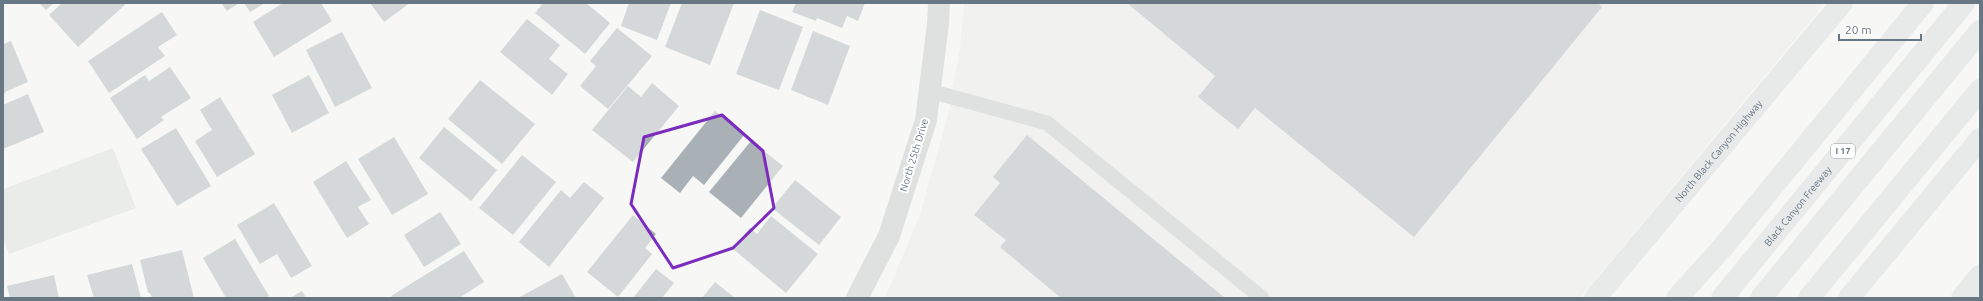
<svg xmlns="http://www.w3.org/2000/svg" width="1983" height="301" font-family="Ubuntu,sans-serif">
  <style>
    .built { fill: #e8e9e8 }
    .green { fill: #d9ded6 }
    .building { fill: #aab1b6 }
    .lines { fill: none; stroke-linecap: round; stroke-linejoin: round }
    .service { stroke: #c1c5c8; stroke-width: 15 }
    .tertiary { stroke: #c1c5c8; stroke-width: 22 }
    .secondary { stroke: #d5d9dc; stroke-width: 22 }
    .motorway { stroke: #d5d9dc; stroke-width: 22 }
    .marked { fill: none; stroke: #7b2cbf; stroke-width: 3; stroke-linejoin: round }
    .labels { text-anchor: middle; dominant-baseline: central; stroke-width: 4; stroke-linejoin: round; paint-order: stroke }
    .shield { fill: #fff; stroke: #95a0a9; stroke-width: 1 }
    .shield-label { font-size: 9px; font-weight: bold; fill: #687784 }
    .street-label { font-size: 10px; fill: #687784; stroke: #fff }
  </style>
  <rect width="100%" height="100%" fill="#f7f8f5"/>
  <path class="built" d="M964,3h859l-5,9 -238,286h-695l35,-83 28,-100 12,-67z"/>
  <path class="green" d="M113,148l23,60 -127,46 -6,-16v-49z"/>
  <g class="building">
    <path d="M39,3h15l-8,7z"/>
    <path d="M62,3h65l-49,44 -29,-32z"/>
    <path d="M221,3h18l-12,8z"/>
    <path d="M244,3h21l-15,9z"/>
    <path d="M283,3h38l11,18 -58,36 -21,-35z"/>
    <path d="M370,3h40l-26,19z"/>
    <path d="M543,3h43l24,20 -25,31 -50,-41z"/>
    <path d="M629,3h42l-14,37 -36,-14z"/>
    <path d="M682,3h52l-24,62 -45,-18z"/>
    <path d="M796,3h69l-7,18 -11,-5 -5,12 -25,-10 -1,3 -24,-9z"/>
    <path d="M1127,3h471l4,4 -188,230 -159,-129 -17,21 -40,-32 17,-21z"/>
    <path d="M760,10l43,17 -24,63 -43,-16z"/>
    <path d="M162,12l15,23 -19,12 7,9 -56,37 -21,-32z"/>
    <path d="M527,19l33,26 -11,14 19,15 -16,21 -52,-43z"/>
    <path d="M617,28l35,28 -44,53 -28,-23 16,-20 -6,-5z"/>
    <path d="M813,31l37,15 -22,59 -37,-15z"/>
    <path d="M342,32l30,56 -37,19 -29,-57z"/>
    <path d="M11,41l17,41 -23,10 1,1 -3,1v-50z"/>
    <path d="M170,67l21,31 -30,19 3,3 -27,19 -27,-41 35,-23 4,6z"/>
    <path d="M309,75l20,38 -37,20 -20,-38z"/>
    <path d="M480,80l55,44 -33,40 -54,-45z"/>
    <path d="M652,83l27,23 -46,56 -41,-32 36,-44 13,11z"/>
    <path d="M28,94l16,38 -41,17v-44z"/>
    <path d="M220,97l35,57 -38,23 -22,-36 17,-11 -12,-20z"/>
    <path d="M715,111l30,23 -41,51 -11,-9 -13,17 -19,-15z"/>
    <path d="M444,127l53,43 -26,31 -52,-43z"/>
    <path d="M176,128l35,58 -34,20 -36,-57z"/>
    <path d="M1027,135l198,163h-164l-61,-51 6,-7 -32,-25 26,-32 -7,-6z"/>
    <path d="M394,137l34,57 -36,21 -34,-56z"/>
    <path d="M751,141l32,25 -42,52 -32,-26z"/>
    <path d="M522,155l34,27 -43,53 -34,-27z"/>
    <path d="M346,161l25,39 -13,7 11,17 -22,14 -34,-56z"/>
    <path d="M795,180l46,37 -22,28 -47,-37z"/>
    <path d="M584,182l20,16 -55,69 -30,-25 42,-52 9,8z"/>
    <path d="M274,203l38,63 -21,12 -14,-24 -17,10 -23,-39z"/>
    <path d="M440,212l21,32 -37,23 -20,-32z"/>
    <path d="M633,215l23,19 -11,14 7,6 -34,43 -31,-25z"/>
    <path d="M771,216l47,38 -32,39 -53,-44 17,-21 7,6z"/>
    <path d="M235,239l34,57 -3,2h-40l-23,-40z"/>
    <path d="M182,250l12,48h-42l-2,-5h-2l-8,-33z"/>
    <path d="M464,251l20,31 -25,16h-67l-1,-2z"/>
    <path d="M132,264l9,34h-47l-7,-23z"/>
    <path d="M656,269l18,14 -12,15h-29z"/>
    <path d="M562,274l14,24h-58z"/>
    <path d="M54,275l5,23h-49l-3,-12z"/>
    <path d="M715,282l20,16h-33z"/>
    <path d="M302,291l4,7h-16z"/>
  </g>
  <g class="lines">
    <path class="service" d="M930,91l117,32 215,175"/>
    <path class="tertiary" d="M857,298l32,-62 37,-116 12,-96 1,-21"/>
    <g class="secondary">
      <path id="s1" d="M1595,298l247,-295"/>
      <path d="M1962,298l18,-22"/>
    </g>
    <g class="motorway">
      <path d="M1677,298l46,-51 200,-244"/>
      <path id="s2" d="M1722,298l242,-295"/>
      <path d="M1761,298l219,-267"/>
      <path d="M1809,298l171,-208"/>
      <path d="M1849,298l131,-159"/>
    </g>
  </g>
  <path d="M0 0H1983V301H0ZM722,115l41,36 11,57 -41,40 -60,20 -42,-64 13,-67z" fill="#f7f8f5" fill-opacity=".55" fill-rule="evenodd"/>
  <path class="marked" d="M722,115l41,36 11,57 -41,40 -60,20 -42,-64 13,-67z"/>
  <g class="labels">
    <rect class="shield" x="1831" y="144" width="24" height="14" rx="3"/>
    <g class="shield-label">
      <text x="1843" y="151">I 17</text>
    </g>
    <g class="street-label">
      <text stroke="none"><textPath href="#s1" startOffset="192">North Black Canyon Highway</textPath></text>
      <text transform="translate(914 155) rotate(-73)">North 25th Drive</text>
      <text stroke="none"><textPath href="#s2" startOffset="119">Black Canyon Freeway</textPath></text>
    </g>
  </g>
  <rect width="1983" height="301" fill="none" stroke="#687784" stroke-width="8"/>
  <path d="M1839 34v6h82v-6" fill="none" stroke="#687784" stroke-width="2"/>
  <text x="1845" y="34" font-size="12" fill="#687784" stroke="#ffffff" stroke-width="3" paint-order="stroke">20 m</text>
</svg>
